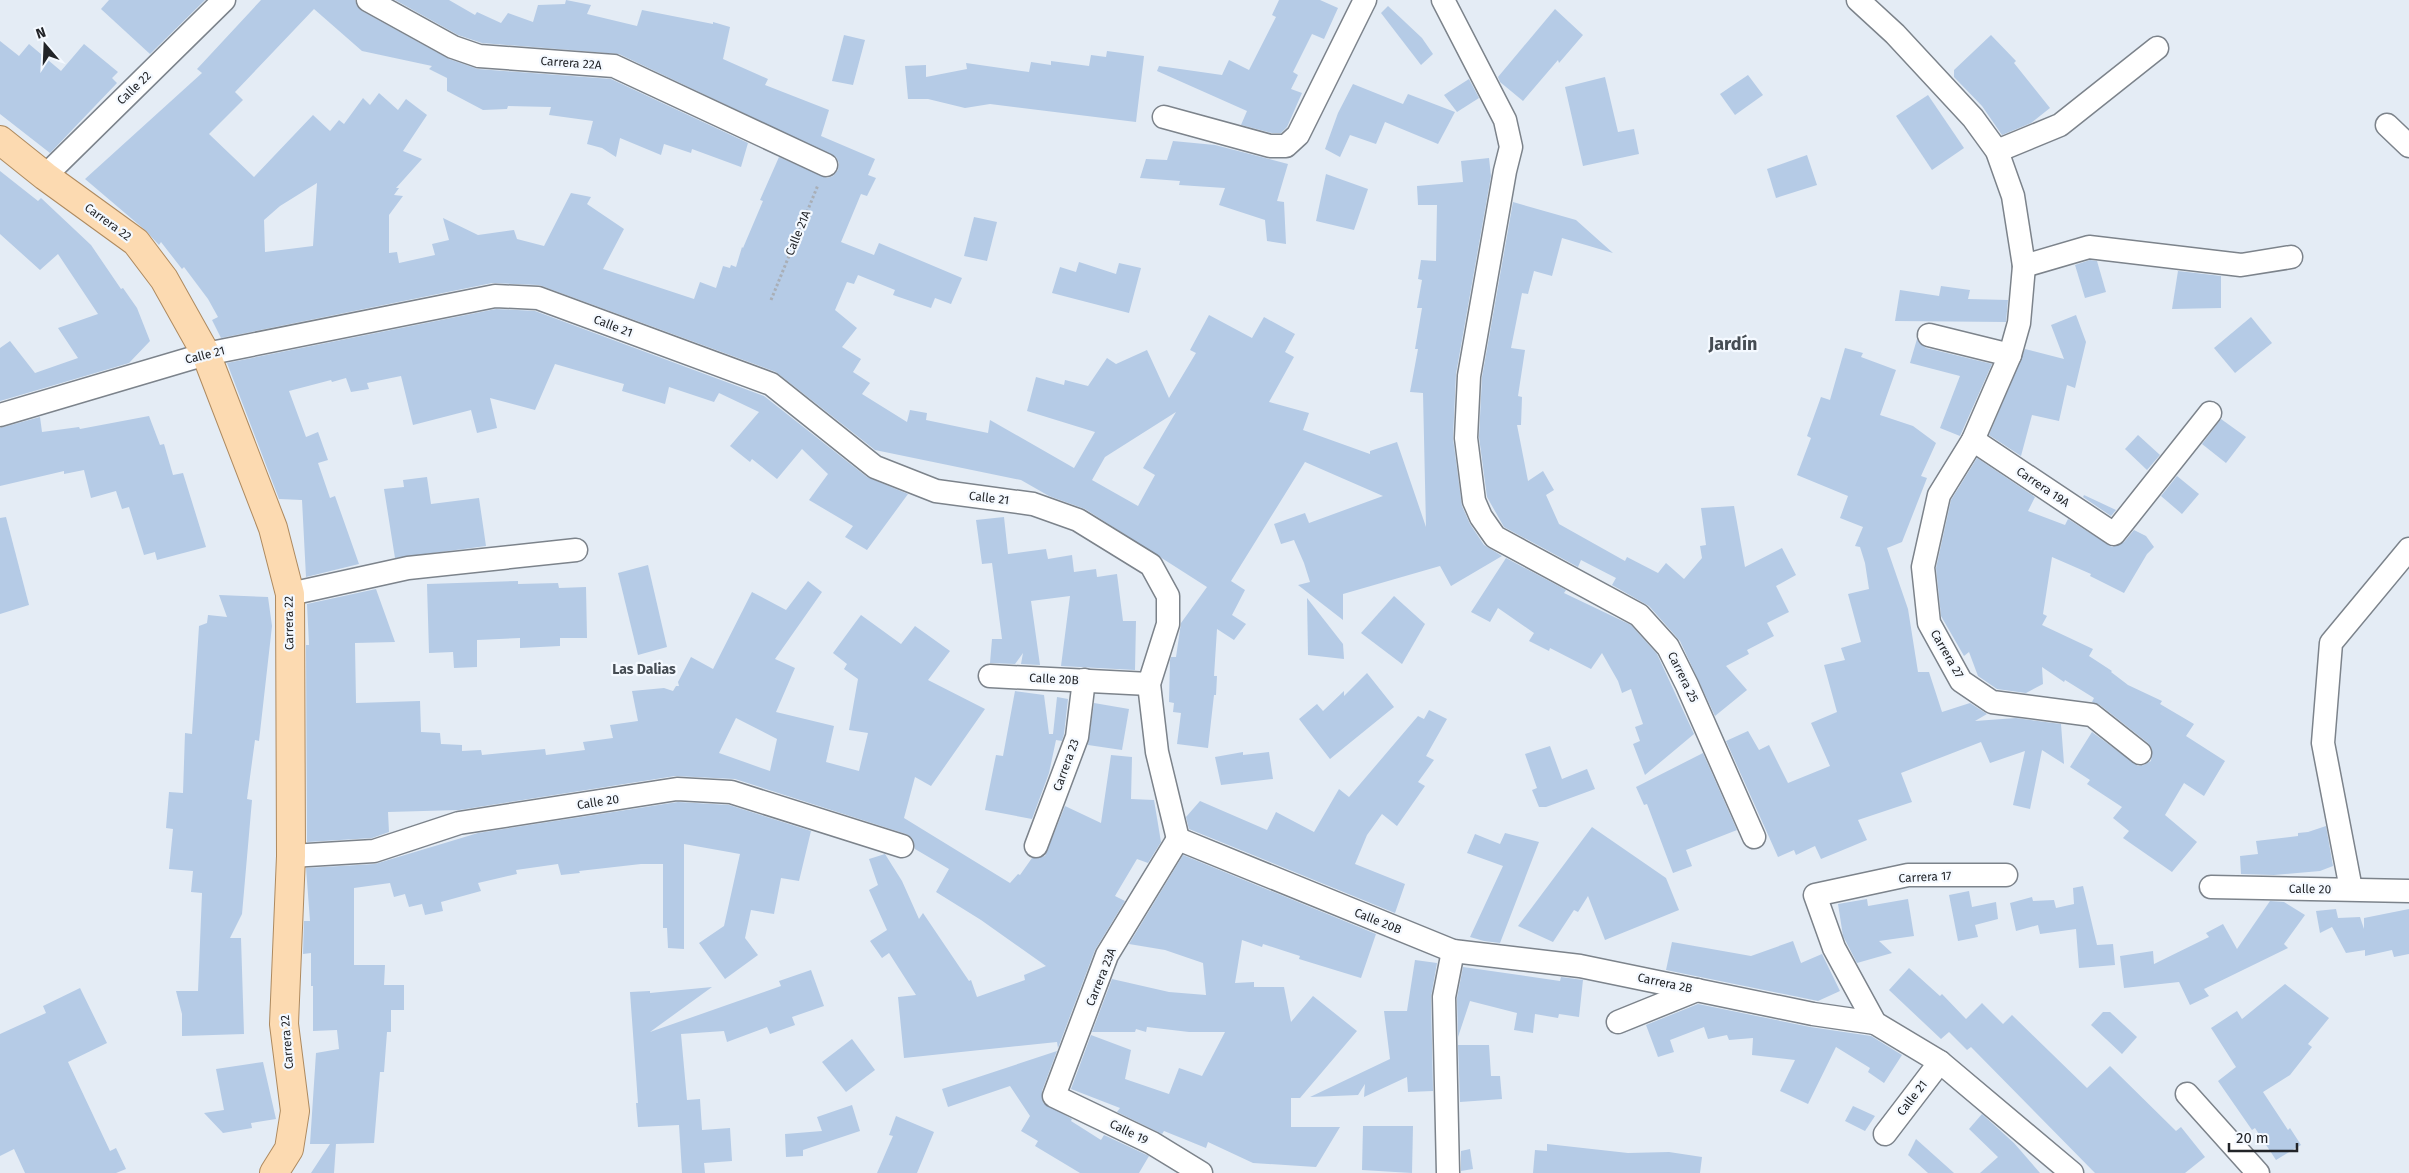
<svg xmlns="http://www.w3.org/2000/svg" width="2409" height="1173" font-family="'Fira Sans',sans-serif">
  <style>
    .building { fill: #b5cbe6; fill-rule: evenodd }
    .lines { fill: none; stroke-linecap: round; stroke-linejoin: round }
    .minor-casing { stroke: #7c838b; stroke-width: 25 }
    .primary-casing { stroke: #ae8a5f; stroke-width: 30 }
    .path { stroke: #a9afb7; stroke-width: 3; stroke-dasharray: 2.5 2.5; stroke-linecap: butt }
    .minor { stroke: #fff; stroke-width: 22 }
    .primary { stroke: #fcdab1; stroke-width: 28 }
    .labels { text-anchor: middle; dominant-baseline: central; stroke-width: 4.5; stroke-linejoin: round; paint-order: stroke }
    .street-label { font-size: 12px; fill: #222428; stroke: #f4f9ff }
    .neighbourhood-label { font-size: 14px; font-weight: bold; fill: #454c53; stroke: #f4f9ff }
    .district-label { font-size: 18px; font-weight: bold; fill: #454c53; stroke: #f4f9ff }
  </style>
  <rect width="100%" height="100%" fill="#e4ecf5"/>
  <g class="building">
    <path d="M109,0h96l-55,54 -49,-45z"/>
    <path d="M261,0h94l2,6 5,5 87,48 29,10 133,10 137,64 -7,24 -49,-18 -1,4 -27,-9 -3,11 -41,-17 -4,19 -14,-9 -15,-4 6,-23 -44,-6 2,-8 -43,-1 -1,3 -24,1 -36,-19v-13l-18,-9 3,-3 -70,-15 -48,-42 -79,83 8,8 -34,34 45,43 59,-62 17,16 9,-11 5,4 19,-26 7,7 9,-12 19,17 8,-11 21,16 -24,36 19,8 -26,29h3l-5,7 9,1 -14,19v38l8,-1 2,11 36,-8 -3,-11 17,-4 -6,-22 35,17 36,-5 3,9 27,7 27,-53 20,4 -4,7 37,25 -21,40 91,30 6,-17 16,6 7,-22 7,2 1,-3 5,2 6,-20 1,1 20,-47 -3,-1 19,-43 48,21 6,-2 5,-6 1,-7 -3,-6 -217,-103 -137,-11 -24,-8 -63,-35h54l26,15 2,-3 24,11 7,-10 25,9 5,-17 27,-1 1,-4 25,5 -4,9 50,12 5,-16 71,14v-2l17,5 -7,32 45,20 -3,6 64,25 -8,26 54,23 -7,16 8,3 -9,18 -6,-2 -20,48 33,13 5,-12 83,35 -11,26 -16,-6 -4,10 -38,-13 2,-5 -37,-15 -4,9 -7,-2 -12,28 22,18 -15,19 19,12 -8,13 17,11 -8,11 45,28 3,-12 17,3 -1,7 62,13 2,-13 84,48 21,-36 -68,-21 9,-34 28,8 1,-5 23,6 19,-28 9,6 31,-14 22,48 27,-45 -6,-3 19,-35 43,23 12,-21 31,17 -10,18 9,5 -25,45 40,11 -6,17 67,24v-3l27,-9 29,85 -3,-134 -13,-1 8,-43h-3l7,-41h-5l5,-28 -4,-1 3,-19 15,1 1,-56h-19l-1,-19 46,-4 -2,-21 28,-3 2,18 -35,198 -3,64 9,68 8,18 14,21 18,11 -51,30 -11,-20 -97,28v26l-45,-35 12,-3 -6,-19 -10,-23 -13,4 -7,-20 31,-11 4,10 74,-27 -78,-34 -74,119 14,9 -13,25 14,9 -12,16 -17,-11 -3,47h3l-1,19h-2l-6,53 -31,-4 4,-31 -8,-1 1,-9 -5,-1 1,-42 1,-3h5l5,-34 26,-36 -122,-78 -36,-13 -28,-16 -146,-30 -99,-78 -237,-87 -47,-2 -271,55 -9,-18 6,-3 -10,-18 -24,-32 -2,2 -21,-27 -2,3 -14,-15 -60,-51 117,-106 -5,-4zM317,183l-4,63 -48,6 -1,-32 16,-14zM1176,412l-33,56 12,7 -17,31 -46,-26 13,-23z"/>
    <path d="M1279,0h41l18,8 -14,31 -12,-5 -19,38 5,3 -7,14 11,4 -15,34 -6,6h-9l-31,-8 6,-14 -90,-40 2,-5 63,9 7,-15 20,10 27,-53 -4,-2z"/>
    <path d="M1388,6l34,32 11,16 -12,11 -40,-52z"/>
    <path d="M1555,9l28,26 -24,28 -1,-3 -35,41 -23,-19 -2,-5z"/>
    <path d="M844,35l21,5 -12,45 -21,-4z"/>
    <path d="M1991,35l25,26 -2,2 36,45 -19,15 -29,12 -20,-29 -28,-29v-7z"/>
    <path d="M0,41l19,15 10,-12 32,27 23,-27 34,28 -6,6 5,5 -67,70 -50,-39z"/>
    <path d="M1107,51l37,5 -8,66 -146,-18 -25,4 -37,-9h-20l-3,-33 21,-1v12l41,-8 -1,-6 63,9 2,-10 20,3v-4l38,5 2,-11 15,2z"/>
    <path d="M1748,75l15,20 -28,20 -15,-21z"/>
    <path d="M1605,77l13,55 16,-3 5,25 -56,12 -18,-79z"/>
    <path d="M1469,79l10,19 -22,14 -13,-17z"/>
    <path d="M1353,84l50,20 5,-10 47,18 -17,32 -53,-22 -9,22 -26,-9 -10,22 -15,-8 13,-36z"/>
    <path d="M1928,95l36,53 -32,22 -36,-54z"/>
    <path d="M1173,141l42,4 73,19 -11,37 7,1 2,42 -19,-3 -2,-21 -46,-15 6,-17 -46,-3 1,-4 -40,-3 6,-19 21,1z"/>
    <path d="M1807,155l10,30 -41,13 -9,-29z"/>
    <path d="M0,171l38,30 3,-3 50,47 30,44 2,-1 14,20 13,33 -21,22 -129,38v-53l10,-7 25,32 43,-15 -20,-30 40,-14 -40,-60 -18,16 -40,-36z"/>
    <path d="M1326,174l42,15 -14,41 -38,-9z"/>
    <path d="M1513,202l63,18 37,33 -51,-15 -10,38 -18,-5 -6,23 -6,-1 -11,55 14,2 -7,46 4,1 -1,28h-4l11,56 15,-10 11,19 -8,5 13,29 66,37 2,-4 31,16 8,-10 18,16 18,-21 -2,-12 6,-1 -5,-37 33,-2 11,61 37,-19 14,27 -20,11 13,26 -22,11 7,13 -27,14 2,4 -23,12 21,24 -32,26 -35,-75 -31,-35 -37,-21 4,-7 -35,-18 -3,7 -74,-40 -17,-30 -8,-60 3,-60z"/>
    <path d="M974,217l23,5 -10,39 -23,-5z"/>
    <path d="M2090,260l7,1 9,31 -21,6 -10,-33z"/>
    <path d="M1079,262l37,12 3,-11 22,5 -12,45 -77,-20 8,-26 16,5z"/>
    <path d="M2178,271l43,5v32l-49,1z"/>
    <path d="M1941,286l29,4 -2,9 40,1 -2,22 -111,-1 5,-31 39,6z"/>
    <path d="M496,309l39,2 229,85 103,81 41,17 -41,56 -22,-13 8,-11 -44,-26 19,-26 -26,-25 -25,30 -25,-20 -2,3 -20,-16 29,-34 -40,-19 -5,9 -45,-15 -4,17 -43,-13 2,-7 -69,-20 -20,46 -45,-12 7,30 -20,5 -6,-23 -58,15 -12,-49 -34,7 2,6 -18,3 -5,-14 -14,4 -1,-2 -42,11 17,46 12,-5 10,28 -10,3 12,35 5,-2 24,68 -53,13 -4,-77 -23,-1 -52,-136z"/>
    <path d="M2076,315l10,27 -11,46 -8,-3 -8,36 -27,-6 -11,41 -32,-21 36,-86 39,10 -13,-34z"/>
    <path d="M2251,317l21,26 -37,30 -21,-25z"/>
    <path d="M1917,339l9,9 66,16 -32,72 -20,-8 20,-52 -50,-13z"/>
    <path d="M1845,348l18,5 -2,4 35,13 -16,45 33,11 23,17 -15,33 6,2 -25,64 -15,6 21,61 10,63h11l13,40 28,-9 17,11 -12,7 41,-3 45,6 3,40 -22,-14 -12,59 -17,-4 12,-54 -35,12 -9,-21 -80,31 11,29 -54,18 9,20 -46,19 -6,-13 -19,9 -2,-5 -16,7 -52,-116 22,-10 11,19 10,-5 19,38 42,-17 -19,-43 26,-11 -13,-47 21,-5 -4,-12 20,-6 -13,-48 21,-5 -4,-26 -5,-16 -5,-1 8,-19 -23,-9 8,-22 -51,-21 14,-37 -4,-2 14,-39 9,3z"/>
    <path d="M149,416l11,29 4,-1 9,31 10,-2 23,74 -49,13 -2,-8 -11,3 -15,-48 -7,2 -6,-18 -25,7 -7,-28 -20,4v-3l-64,15v-58l40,-11 2,15 37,-5 1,2z"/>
    <path d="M2221,419l25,18 -20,26 -24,-19z"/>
    <path d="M2138,435l22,20 -13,15 -22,-21z"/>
    <path d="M1977,458l58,39 -7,14 37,14 3,-6 44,28 12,-5 10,-12 12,6 8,11 -7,7 -23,39 -34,-17 1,-2 -39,-17 -9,57 4,2 -5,9 51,24 -4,7 23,15 -1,1 17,13 34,16 -2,3 34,20 -8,12 39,25 -21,35 -20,-13 -19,32 32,27 -25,30 -49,-34 6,-7 -16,-13 9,-11 -35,-23 3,-4 -20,-13 22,-35 46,34 6,-1 7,-4 1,-12 -4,-6 -48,-38 -8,-3 2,-4 -29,-18 -1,2 -22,-15 1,17 -17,9 -29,-4 -19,-13 -9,-24 -5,4 -23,-40 -5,-48 15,-68z"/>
    <path d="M2177,476l22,18 -17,20 -21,-18z"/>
    <path d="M427,477l4,27 48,-6 7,48 -91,12 -11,-69 20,-2 -1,-7z"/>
    <path d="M2084,495l32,15 -5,6 -28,-19z"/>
    <path d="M6,517l23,88 -29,9v-96z"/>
    <path d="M1004,517l4,37 38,-5 2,10 24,-4 2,17 22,-3 1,8 20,-3 6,47h13l-1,49 -74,-4 9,-70 -39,5 9,64 -19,-1 2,-11 -8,11 -25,-1 2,-24h10l-10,-76 -10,1 -6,-44z"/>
    <path d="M1506,558l60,32 -2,3 67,32 26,29 37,80 -49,41 -12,-31 7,-3 -5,-14 8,-3 -12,-35 -9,4 -4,-12 -16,-28 -11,16 -41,-21 -1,3 -20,-10 5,-8 -36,-25 -8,14 -19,-10z"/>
    <path d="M648,565l19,82 -29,8 -20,-82z"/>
    <path d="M518,581v3l40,-1 1,5 27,-1 1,51h-27v8l-40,2v-10l-43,2v27l-23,1 -1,-16 -24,1 -2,-69z"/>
    <path d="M808,581l14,11 -47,67 20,9 -19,44 58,14 -8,36 33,9 9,-38 -19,-3 9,-51 -14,-10 3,-5 -14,-11 22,-30 6,-8 40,29 14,-18 35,25 -22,29 57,29 -54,77 -16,-9 -11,41 106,65 8,-9 2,1 12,-17 13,-2 20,-50 36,17 10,-68 21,2 -1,42 23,1 7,42 -13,21 -11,-4 -22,37 10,5 -30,49 -37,98 -1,-6 -153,16 -6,-61 18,-2 -27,-42 -7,5 -12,-17 17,-11 -18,-40 9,-5 -9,-26 16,-5 17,27 17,38 4,-6 46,68 2,-1 6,17 48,-17 -1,-5 22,-9 -65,-46 -45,-28 13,-23 -34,-20 -3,-11 -6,-4 -171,-55 -60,-3 -216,34 -71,2 1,20 -17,6 -65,4 -1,-197h3l-2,-41 69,-15 19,53 -40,1 1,60 64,-2 1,31 19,1 1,11 21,1v6l19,-1 1,5 63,-6 1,6 39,-5 -2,-8 30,-4 -3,-13 28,-4 -6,-30 32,-3 9,3 3,-5h3l-1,-4 13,-25 22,12 39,-77 34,18zM736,718l41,21 -7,32 -51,-18z"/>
    <path d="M219,595l49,2 4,29 -13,115 -4,-1 -8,59 5,1 -10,114 -12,24h11l3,96 -62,2v-22l-6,-23h22l4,-98 -11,-1 2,-21 -24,-2 4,-40 -7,-1 3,-36 14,1 2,-60 7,1 7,-108 8,-3 1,-8 19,2z"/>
    <path d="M1394,596l31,28 -23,40 -41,-31z"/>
    <path d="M1307,598l36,46 1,15 -36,-4z"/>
    <path d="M1367,673l27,34 -64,52 -31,-40 18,-15 6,7 21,-20v5z"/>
    <path d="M1015,691l29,4 5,39h4l4,-37 11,2 -4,35 -2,7 -6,-1 -7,33 -17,46 -47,-9 11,-55 7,1z"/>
    <path d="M1094,703l35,6 -7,41 -34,-5z"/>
    <path d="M1429,710l18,9 -21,37 8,4 -16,22 7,4 -28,40 -15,-12 -15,21 -12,29 50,20 -10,29 -206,-84 -3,-12 14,-16 67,29 9,-18 38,20 25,-43 10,8 69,-81 6,3z"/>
    <path d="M1550,746l12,33 25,-10 8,20 -49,18h-7l-7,-17 5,-2 -12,-34z"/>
    <path d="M1243,752v3l26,-3 4,27 -52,6 -6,-28z"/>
    <path d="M1703,753l34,77 -51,20 6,16 -19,7 -26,-69 -3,1 -8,-18z"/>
    <path d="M678,802l51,3 82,26 -12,50 -18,-3 -7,36 -23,-4 -6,28 13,17 -33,24 -26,-36 25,-17 16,-72 -56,-10v105l-16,-1 -1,-20h-4v-64h-22l-62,7 1,2 -19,2 -3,-11 -42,6 1,4 -39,9 3,8 -40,11 2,9 -18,4 -3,-11 -13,3 -4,-13 -11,3 -4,-14 -36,5v77h31l-1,20h20v25h-13v22h-4l-3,40h-4l-6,71 -38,1 -2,29h-23l19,-29h-20l6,-91 23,-4 -2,-19 -24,1v-45h-2v-33l-8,1 1,-33h6l-4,-53 69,-4 103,-31z"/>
    <path d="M2326,826l7,40 -13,5 -46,4 -33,-1 -1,-18 18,-2 -2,-13 42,-5v-3l10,-1z"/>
    <path d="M1592,827l74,51 13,32 -74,30 -17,-44 -10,16 -4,-2 -21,32 -35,-16z"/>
    <path d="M1505,833l34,9 -39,101 -16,-2 -14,-4 33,-71 -36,-13 8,-19 25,10z"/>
    <path d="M1183,855l193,79 -15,44 -62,-19 1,-3 -37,-12 -1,3 -20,-7 -7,43 19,-1v5h30l7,35 22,-26 44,35 -57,67h-9v29h49l-24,40 -63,-4 -45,-21 -2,6 -42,-17 -2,3 -45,-22 3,-4 -49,-19 20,-54 40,15 -6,29 44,15 10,-26 23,8 23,-44h-36l-42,-5 -1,5 -10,-3 -1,3h-43l20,-53 57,13 37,3 -3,-32 -38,-13 -36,-6z"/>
    <path d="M2083,886l14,59 16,-1 2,21 -36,3 -3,-39 -36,5 -2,-9 -22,6 -6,-28 22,-6 1,4 21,-1 2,8 18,-4 -1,-16z"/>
    <path d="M1969,891l3,16 24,-5 2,17 -23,6 3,12 -20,4 -9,-46z"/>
    <path d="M1867,899l1,7 40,-7 6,37 -35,5 13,12 -35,10 -14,-27 -5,-32z"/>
    <path d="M2270,901l14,1 21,13 -21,29 4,4 -84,41 5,7 -19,9 -11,-23 -55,6 -4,-32 33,-5 1,13 55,-27 -3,-4 17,-9 14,25z"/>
    <path d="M2336,909l2,9 22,-1 4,12v-11l45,-9v45l-15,3 -2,-7 -27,6v-6l-19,3 -14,-26 -12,6 -4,-22z"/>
    <path d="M1793,941l8,22 21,-9 18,37 -22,10 -152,-31 6,-28 79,14z"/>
    <path d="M1415,960l22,3 -6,34 2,94 -25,1 -1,-15 -43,20 1,-13 -7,11 -48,2 80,-38 -6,-48h23z"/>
    <path d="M1463,967l97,14 1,-4 22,3 -4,37 -20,-3 -1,4 -23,-4 -2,19 -19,-3 3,-17 -47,-12 -12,36 -1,-39z"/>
    <path d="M1909,968l31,28 2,-2 24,25 16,-16 21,21 9,-9 75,73 23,-22 66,65 5,-4 24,30 -20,16h-90l-124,-126 -4,3 -18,-18 -8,7 -52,-49z"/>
    <path d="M811,970l13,36 -32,11 3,8 -25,9 -3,-7 -40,15 -3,-11 -43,3 6,66 13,-1 2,31 28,-2 2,33 -28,2 1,10h-23l-3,-48 -41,2 -2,-24h2l-8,-111 20,-1v2l62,-6 -62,45 131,-46 -2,-5z"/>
    <path d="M2285,984l44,34 -21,26 4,3 -22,28 -27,17 25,38 2,-2 11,17 -25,15 -21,-32 -3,2 -34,-49 18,-14 -25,-39 26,-17 5,8z"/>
    <path d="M80,988l27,55 -39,19 42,89 6,-3 10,21 -10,4h-91l-11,-24 -14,7v-122l46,-21 -3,-7z"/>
    <path d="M1698,1004l112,23 61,9 31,19 -18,28 -16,-11 2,-4 -34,-21 -28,57 -28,-13 15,-31 -43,-5 1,-17 -24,2 -2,-5 -19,4 -4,-12 -34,13 4,12 -16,5 -12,-32z"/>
    <path d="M2103,1012h7l27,25 -15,17 -31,-29z"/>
    <path d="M852,1039l23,31 -29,22 -24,-30z"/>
    <path d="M1458,1045h31l2,31h9l2,23 -42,3z"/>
    <path d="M1057,1051l-15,40 1,12 29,16 -1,2 30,19 3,-5 45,21 -10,17h-59l-45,-27 3,-5 -17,-10 9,-15 -20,-30 -62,21 -6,-18z"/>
    <path d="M263,1062l13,57 -25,4 1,5 -29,5 -19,-20 20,-3 -8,-41z"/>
    <path d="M852,1105l8,26 -57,19v6l-17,1 -1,-23 37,-3 -5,-14z"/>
    <path d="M1853,1106l22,10 -10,15 -20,-10z"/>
    <path d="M1982,1114l32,29 26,30h-60l18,-16 -29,-28z"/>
    <path d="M896,1116l38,16 -17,41h-40l16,-37 -4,-1z"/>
    <path d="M1363,1126h50l-1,47 -50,-3z"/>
    <path d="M1916,1139l38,34h-26l-20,-18z"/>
    <path d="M1547,1144l81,9 41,-1 33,5 -2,16h-167l2,-23 12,1z"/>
    <path d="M1470,1149l3,20 -12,2v-20z"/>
  </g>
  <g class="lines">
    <defs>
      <g id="minor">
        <path d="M368,0l85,47 26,9 135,10 212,99"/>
        <path d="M1443,0l62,120 6,27 -6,24 -36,205 -3,62 8,63 7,16 14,20 144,78 29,32 19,38 67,152"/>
        <path d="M1858,0l37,34 78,84 24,33 16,45 11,70 -5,57 -9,32 -37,85 -34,55 -16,72 6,56 32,58 31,21 100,13 48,38"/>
        <path d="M1164,117l106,29h16l12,-11 67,-135"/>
        <path d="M2387,125l22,21"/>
        <path d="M1997,151l63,-26 97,-77"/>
        <path d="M45,176l179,-176"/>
        <path d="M2024,266l65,-19 152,18 50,-8"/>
        <path d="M1929,335l81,20"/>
        <path d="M0,415l206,-61 289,-58 43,2 233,86 104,83 61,24 97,13 45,16 73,45 17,31v28l-19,60 8,68 21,87"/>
        <path d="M1973,440l141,94 96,-121"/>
        <path d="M290,594l118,-26 168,-18"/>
        <path d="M990,676l159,8"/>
        <path d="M1178,839l275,112 127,15 233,48 62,9"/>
        <path d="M1178,839l-71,116 -53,141 98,47 49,30"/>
        <path d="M1036,846l41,-109 7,-57"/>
        <path d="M291,856l83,-5 85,-28 218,-34 54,3 171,54"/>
        <path d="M2006,875h-98l-93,20 19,53 41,75 65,39 132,111"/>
        <path d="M2211,887l198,4"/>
        <path d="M2351,889l-28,-146 8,-100 78,-94"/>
        <path d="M1618,1022l79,-32"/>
        <path d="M2187,1094l71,79"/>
        <path d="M1885,1134l55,-72"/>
        <path d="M1448,1173l-4,-176 9,-46"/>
      </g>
      <path id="primary" d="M0,140l45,36 91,66 28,37 42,75 67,174 17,66 1,262 -7,168 11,87 -6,38 -15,24"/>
    </defs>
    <use href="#minor" class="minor-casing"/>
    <use href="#primary" class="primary-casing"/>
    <path class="path" d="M771,300l47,-115"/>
    <use href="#minor" class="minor"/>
    <use href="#primary" class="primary"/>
  </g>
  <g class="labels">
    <g class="street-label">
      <text transform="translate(571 63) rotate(4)">Carrera 22A</text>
      <text transform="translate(134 88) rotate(-44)">Calle 22</text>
      <text transform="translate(108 222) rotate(36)">Carrera 22</text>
      <text transform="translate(798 233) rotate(-68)">Calle 21A</text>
      <text transform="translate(613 326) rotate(21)">Calle 21</text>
      <text transform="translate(205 355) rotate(-14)">Calle 21</text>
      <text transform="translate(2043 487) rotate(34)">Carrera 19A</text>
      <text transform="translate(989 498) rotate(7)">Calle 21</text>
      <text transform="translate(289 623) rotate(-91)">Carrera 22</text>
      <text transform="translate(1947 654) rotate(60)">Carrera 27</text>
      <text transform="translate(1683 677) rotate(64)">Carrera 25</text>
      <text transform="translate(1054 679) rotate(3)">Calle 20B</text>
      <text transform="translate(1066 765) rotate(-70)">Carrera 23</text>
      <text transform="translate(598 802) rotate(-9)">Calle 20</text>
      <text transform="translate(1925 877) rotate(-3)">Carrera 17</text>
      <text transform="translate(2310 889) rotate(1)">Calle 20</text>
      <text transform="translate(1378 921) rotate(22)">Calle 20B</text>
      <text transform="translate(1101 977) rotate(-68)">Carrera 23A</text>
      <text transform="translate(1665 983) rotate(12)">Carrera 2B</text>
      <text transform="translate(287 1042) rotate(-95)">Carrera 22</text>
      <text transform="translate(1912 1098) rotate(-52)">Calle 21</text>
      <text transform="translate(1129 1132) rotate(26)">Calle 19</text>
    </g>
    <g class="neighbourhood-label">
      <text x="644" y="669">Las Dalias</text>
    </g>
    <g class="district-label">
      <text x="1733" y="344">Jardín</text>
    </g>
  </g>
  <g transform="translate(45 45) rotate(341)" stroke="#f4f9ff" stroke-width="4" paint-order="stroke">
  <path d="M0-4L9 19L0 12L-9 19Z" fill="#222428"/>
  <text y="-8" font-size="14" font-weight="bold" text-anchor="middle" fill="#222428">N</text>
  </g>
  <path d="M2229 1143v8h68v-8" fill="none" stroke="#222428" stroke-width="2.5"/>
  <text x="2236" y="1143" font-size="15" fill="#222428" stroke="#f4f9ff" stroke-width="4" paint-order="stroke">20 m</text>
</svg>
